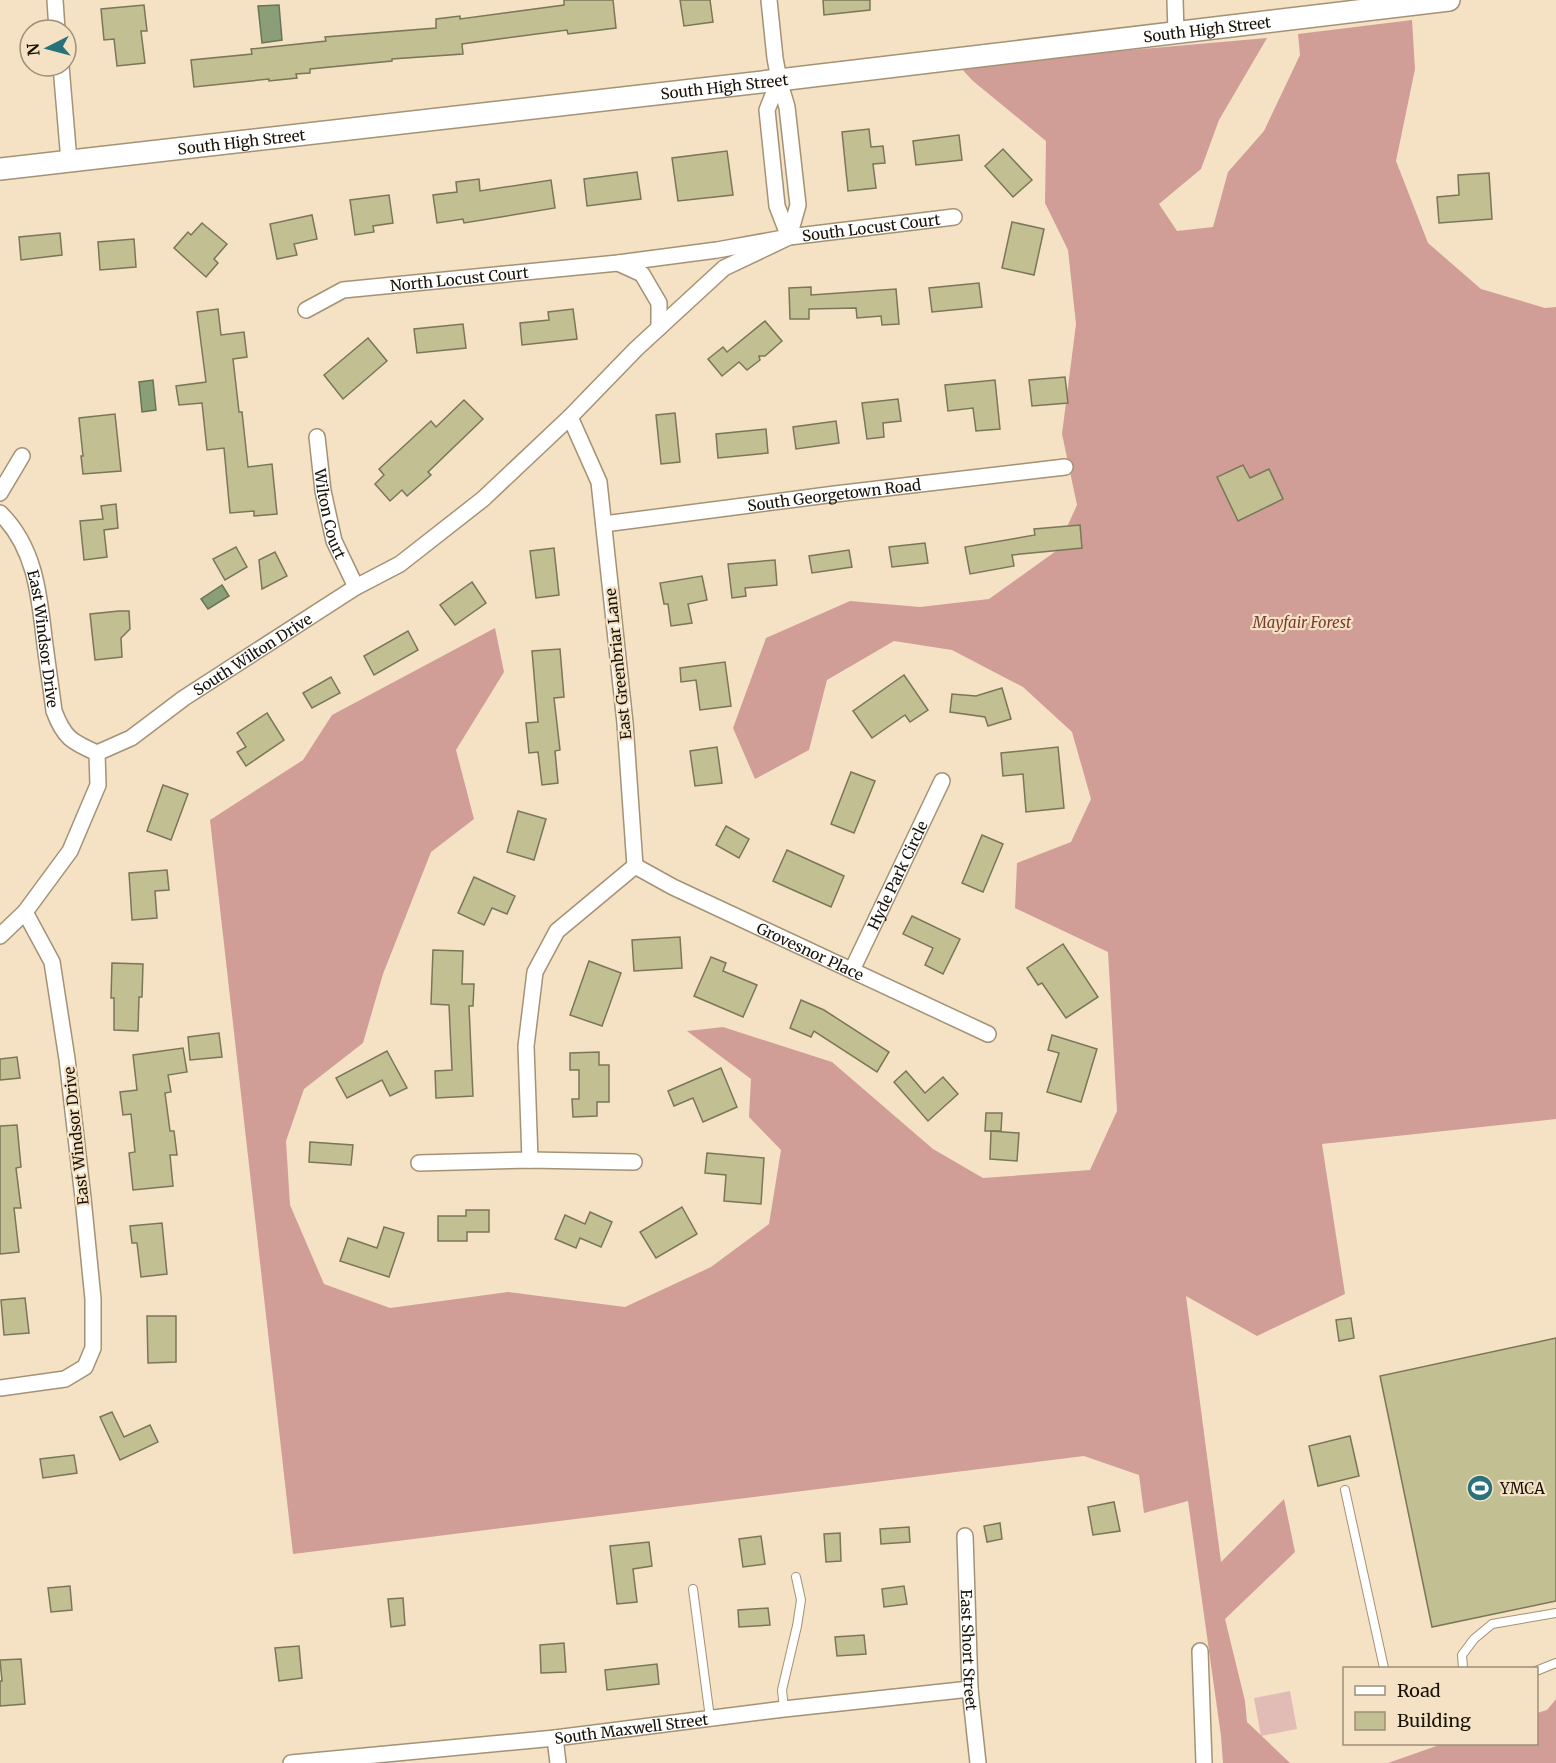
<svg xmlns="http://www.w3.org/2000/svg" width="1556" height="1763" font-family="Merriweather,serif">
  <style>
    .green { fill: #e1bbb5 }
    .forest { fill: #d09e97 }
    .water { fill: #8a9e77; stroke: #687455; stroke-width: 1.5 }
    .building { fill: #c2bf92; stroke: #797758; stroke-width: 1.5 }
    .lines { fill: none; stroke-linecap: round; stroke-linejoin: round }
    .lane-casing { stroke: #a49276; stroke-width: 10 }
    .street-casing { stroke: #a49276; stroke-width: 18 }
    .secondary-casing { stroke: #a49276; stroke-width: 24 }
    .lane { stroke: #fff; stroke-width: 8 }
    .street { stroke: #fff; stroke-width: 15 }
    .secondary { stroke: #fff; stroke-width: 21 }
    .labels { text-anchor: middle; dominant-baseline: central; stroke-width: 4.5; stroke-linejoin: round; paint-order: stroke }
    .street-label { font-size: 15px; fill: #171106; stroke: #f5e2c4 }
    .park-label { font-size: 15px; font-style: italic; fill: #7b3b34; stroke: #f5e2c4 }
    .poi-label { font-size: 15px; fill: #171106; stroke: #f5e2c4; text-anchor: start }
  </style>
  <rect width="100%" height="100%" fill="#f5e2c4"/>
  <path class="green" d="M1290,1691l7,38 -36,7 -7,-38z"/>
  <g class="forest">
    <path d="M1412,20l3,49 -19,92 32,82 53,46 64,19 11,-1v812l-234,25 23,150 -88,42 -71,-40 35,266 63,-63 11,53 -70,67 20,82 2,21 43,41h-67l-2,-27 -33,-235 -44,12 -5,-38 -55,-19 -791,98 -83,-734 93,-60 29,-45 163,-87 9,44 -48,78 18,69 -43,33 -48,122 -20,69 -59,46 -18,52 4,64 34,79 66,24 118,-16 117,15 86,-40 58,-43 12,-74 -32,-33 2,-38 -64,-48 36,-4 109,35 101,87 50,29 107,-8 27,-59 -9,-159 -93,-44 2,-45 54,-21 20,-43 -19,-67 -49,-45 -71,-37 -58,-9 -67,39 -18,70 -54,29 -22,-51 33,-90 84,-37 70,6 69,-8 67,-48 21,-46 -15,-71 14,-110 -8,-74 -23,-47 1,-62 -73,-60 -15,-16 309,-27 -48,82 -18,49 -42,35 18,27 36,-4 15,-55 36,-41 36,-76 -2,-21z"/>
    <path d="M1556,1699v64h-168l54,-19h94l1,-31 10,-3z"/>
  </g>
  <g class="water">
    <path d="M279,5l3,35 -20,3 -4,-37z"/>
    <path d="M153,380l3,30 -14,2 -3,-30z"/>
    <path d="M222,585l7,11 -21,13 -7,-10z"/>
  </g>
  <g class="building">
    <path d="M564,0h49l3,28 -48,6 -1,-4 -105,14 1,10 -71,5v2l-82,8v4l-14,1 1,4 -28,3v-2l-75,8 -3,-27 61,-6 -1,-5 75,-8 -1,-4 111,-9v-9l24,-3v3l104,-14z"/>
    <path d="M680,0h30l3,22 -29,4z"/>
    <path d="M823,0h47v10l-46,5z"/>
    <path d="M144,5l3,26h-6l4,32 -28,3 -3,-27 -10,1 -3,-31z"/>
    <path d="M869,129l2,18 12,-1 2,17 -12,1 3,24 -28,3 -6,-59z"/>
    <path d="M959,135l3,25 -46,5 -3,-24z"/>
    <path d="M1003,149l29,31 -19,17 -28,-31z"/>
    <path d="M727,151l6,44 -55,6 -6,-43z"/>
    <path d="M637,172l4,27 -54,7 -3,-27z"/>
    <path d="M1489,173l3,46 -53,4 -2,-26 22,-2 -1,-20z"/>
    <path d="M479,179l1,12 71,-11 4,28 -91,15 -1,-4 -26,4 -4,-28 24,-3 -1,-10z"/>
    <path d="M389,195l4,28 -20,3 1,6 -19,3 -5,-35z"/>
    <path d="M312,215l5,24 -23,5 3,11 -20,4 -7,-35z"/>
    <path d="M1012,222l32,7 -10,46 -32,-7z"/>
    <path d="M202,223l25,21 -13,15 4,4 -12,14 -32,-29 14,-16 3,3z"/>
    <path d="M60,233l2,22 -41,5 -2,-23z"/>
    <path d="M134,239l2,28 -36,3 -2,-28z"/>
    <path d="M979,283l3,24 -50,5 -3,-24z"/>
    <path d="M811,287v8l85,-6 3,35 -17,1 -1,-9 -24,2 -1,-10 -47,1v10h-19l-1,-31z"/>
    <path d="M218,309l3,26 23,-3 3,25 -14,2 6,53h3l6,55 24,-3 5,50 -23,2v-5l-24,2 -6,-65 -17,2 -5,-47 -23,2 -3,-19 30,-4 -9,-70z"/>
    <path d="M573,309l4,30 -55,6 -2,-22 29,-3 -1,-8z"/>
    <path d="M765,321l17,20 -17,15h-6l1,4 -13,10 -8,-8 -17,14 -14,-17 15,-12 4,5z"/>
    <path d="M463,324l3,24 -49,5 -3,-24z"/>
    <path d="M368,338l19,23 -44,38 -19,-24z"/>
    <path d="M1065,377l3,26 -36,3 -3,-26z"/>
    <path d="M995,380l5,49 -24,2 -3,-23 -25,3 -3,-26z"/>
    <path d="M898,399l3,22 -18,2 1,14 -17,2 -5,-36z"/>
    <path d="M464,400l19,19 -55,53 3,3 -24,21 -5,-6 -12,11 -15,-17 9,-9 -5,-6 52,-48 5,6z"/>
    <path d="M675,413l5,49 -19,2 -5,-49z"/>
    <path d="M115,414l6,57 -38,3 -2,-18h2l-4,-38z"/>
    <path d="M836,421l3,22 -43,6 -3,-22z"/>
    <path d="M766,429l2,24 -50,5 -2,-24z"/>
    <path d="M1243,465l7,13 19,-9 14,30 -45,22 -21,-44z"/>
    <path d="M116,504l2,24 -14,2 3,27 -23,3 -4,-39 23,-2 -2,-13z"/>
    <path d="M1080,525l2,23 -70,7 2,11 -44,8 -5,-27 70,-12 -1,-6z"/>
    <path d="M925,543l3,20 -36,4 -3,-20z"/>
    <path d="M236,547l11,20 -22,13 -12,-21z"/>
    <path d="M554,548l5,47 -23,3 -6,-47z"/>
    <path d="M849,550l3,17 -40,6 -3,-17z"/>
    <path d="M275,552l12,24 -25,13 -3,-29z"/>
    <path d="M775,560l2,25 -32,3 1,8 -14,2 -4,-34z"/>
    <path d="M702,576l5,24 -19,4 4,19 -21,3 -3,-22h-4l-4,-21z"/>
    <path d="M472,582l14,21 -31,22 -15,-20z"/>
    <path d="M119,611h10l1,18 -9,9 1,19 -27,3 -5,-46z"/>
    <path d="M408,631l10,19 -44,25 -10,-19z"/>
    <path d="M560,649l4,48 -10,1 6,52 -5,1 3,32 -16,2 -4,-33 -9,1 -3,-30 12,-1 -6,-71z"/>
    <path d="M725,662l6,44 -31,4 -4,-30 -15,2 -1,-14z"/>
    <path d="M904,675l24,35 -18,12 -5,-7 -33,23 -19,-27z"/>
    <path d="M331,677l9,16 -28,15 -9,-15z"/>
    <path d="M1002,688l9,31 -23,7 -3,-9 -35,-5 2,-18 24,2z"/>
    <path d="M267,713l17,27 -38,26 -9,-14 9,-5 -9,-14z"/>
    <path d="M717,747l5,36 -27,3 -5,-35z"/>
    <path d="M1058,747l6,61 -38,4 -3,-38 -20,2 -2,-23z"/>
    <path d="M851,772l24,9 -21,52 -23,-9z"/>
    <path d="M163,785l25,9 -17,46 -24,-9z"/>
    <path d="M518,811l28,8 -12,41 -27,-8z"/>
    <path d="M726,826l23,13 -10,19 -23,-13z"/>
    <path d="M982,835l21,9 -20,48 -21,-9z"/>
    <path d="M787,850l57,26 -13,31 -58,-26z"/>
    <path d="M167,870l2,20 -14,1 2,27 -25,2 -3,-47z"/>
    <path d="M474,877l41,19 -8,18 -15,-6 -8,17 -26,-12z"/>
    <path d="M912,916l48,23 -17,35 -18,-9 8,-17 -30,-14z"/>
    <path d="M680,937l2,31 -48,3 -2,-31z"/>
    <path d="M1063,944l35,53 -32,21 -24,-35 -4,2 -11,-17z"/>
    <path d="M433,950l30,1 -1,33h12l-1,22h-4l4,90 -37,2 -1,-27 17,-1 -3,-65 -18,-1z"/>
    <path d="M711,957l15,6 -3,8 34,14 -14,32 -49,-21z"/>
    <path d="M589,961l32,12 -19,53 -32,-11z"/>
    <path d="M112,963l31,1 -1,33h-3l-1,34 -24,-1v-32h-3z"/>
    <path d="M801,1000l23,10 65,42 -12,20 -63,-41 -3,6 -21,-9z"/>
    <path d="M219,1033l3,24 -32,3 -2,-23z"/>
    <path d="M1052,1035l45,14 -16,53 -34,-10 12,-39 -11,-3z"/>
    <path d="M183,1048l4,24 -19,3 3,17 -6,1 5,38h4l3,24h-7l3,31 -40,4 -4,-37 6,-1 -4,-38 -8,1 -3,-23 17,-2 -4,-35z"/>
    <path d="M387,1051l20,37 -17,8 -8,-16 -35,18 -11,-20z"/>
    <path d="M599,1052v13h10v37h-12v14l-24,1 -1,-18h7v-29h-9v-17z"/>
    <path d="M17,1057l3,21 -20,2v-21z"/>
    <path d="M721,1068l16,39 -34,15 -10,-24 -19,8 -6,-15z"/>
    <path d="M906,1071l19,22 18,-16 15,17 -30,27 -34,-39z"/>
    <path d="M986,1113h16l-1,18h-16z"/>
    <path d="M17,1125l4,42 -5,1 5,40h-7l5,44 -19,2v-128z"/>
    <path d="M991,1131l28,2 -2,28 -27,-2z"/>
    <path d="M310,1142l43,3 -2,20 -42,-3z"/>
    <path d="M707,1153l57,5 -3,46 -37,-3 2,-26 -21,-2z"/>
    <path d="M682,1207l15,27 -41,24 -16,-26z"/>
    <path d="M466,1210h23v22h-22v9h-29v-25h28z"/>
    <path d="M590,1212l22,10 -11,25 -21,-9 -4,10 -21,-9 10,-24 20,9z"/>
    <path d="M162,1223l5,51 -26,3 -4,-34h-5l-2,-17z"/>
    <path d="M384,1227l20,6 -15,44 -49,-16 8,-23 29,10z"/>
    <path d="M25,1298l4,35 -25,2 -3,-35z"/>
    <path d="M147,1316h29v46l-28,1z"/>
    <path d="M1351,1318l3,20 -15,3 -3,-21z"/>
    <path d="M1556,1338v263l-124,26 -52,-251z"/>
    <path d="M112,1412l12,25 26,-12 8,17 -38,18 -20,-43z"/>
    <path d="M1350,1436l9,40 -41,10 -9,-40z"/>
    <path d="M74,1455l3,18 -34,5 -3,-19z"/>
    <path d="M1114,1502l6,29 -27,4 -5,-28z"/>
    <path d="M1000,1523l2,16 -15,3 -3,-16z"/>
    <path d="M909,1527l1,15 -29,2 -1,-15z"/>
    <path d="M840,1533l1,28 -15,1 -2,-28z"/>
    <path d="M761,1536l4,28 -22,3 -4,-28z"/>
    <path d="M649,1542l3,24 -19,3 4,33 -20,2 -7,-58z"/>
    <path d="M70,1586l2,24 -21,2 -3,-24z"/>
    <path d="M904,1586l3,18 -23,3 -2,-18z"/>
    <path d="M403,1598l2,27 -14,2 -3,-28z"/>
    <path d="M768,1608l2,17 -31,2 -1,-17z"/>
    <path d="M864,1635l2,19 -29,2 -2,-19z"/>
    <path d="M564,1643l2,29 -25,1 -1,-28z"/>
    <path d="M299,1646l3,32 -23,3 -4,-33z"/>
    <path d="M21,1659l4,45 -25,2v-25h2l-2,-21z"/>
    <path d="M657,1664l2,20 -52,6 -2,-20z"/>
  </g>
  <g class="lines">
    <defs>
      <g id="lane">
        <path d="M1345,1490l39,178"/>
        <path d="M693,1589l17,129"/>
        <path d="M1463,1668l-1,-13 12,-16 18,-15 64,-11"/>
        <path d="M1536,1671l20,-8"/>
        <path d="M784,1709l-2,-19 15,-64 4,-26 -5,-23"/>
      </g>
      <g id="street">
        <path d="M55,0l2,30"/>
        <path d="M1175,0l1,32"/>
        <path d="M61,66l8,95"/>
        <path d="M779,80l-12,30 10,96 12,31"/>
        <path d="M618,263l24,11 17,29v25"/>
        <path id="s1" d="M306,310l37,-20 275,-27 99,-13 72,-13 165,-20"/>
        <path id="s2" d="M317,437l6,54 11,50 22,46"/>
        <path d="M0,493l22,-37"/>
        <path id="s3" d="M0,513c34,33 39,79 44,124 3,25 7,50 10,74 10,27 18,31 43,42"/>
        <path id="s4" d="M604,524l231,-30 230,-27"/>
        <path d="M635,866l-10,-143 -26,-241 -29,-65 66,-68 88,-81 65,-31 9,-32 -11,-98 -8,-27 -4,-22 -6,-58"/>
        <path id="s5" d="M635,866l38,21 315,147"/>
        <path id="s6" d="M0,936l25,-24 45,-61 28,-66 -1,-32 34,-15 53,-40 172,-111 44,-23 83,-65 87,-82"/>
        <path id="s7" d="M852,970l90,-189"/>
        <path d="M530,1160l-4,-114 9,-74 22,-41 78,-65"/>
        <path d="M419,1163l111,-3 104,2"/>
        <path d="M0,1388l65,-9 20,-12 8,-19v-49l-10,-101 -16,-139 -15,-97 -27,-50"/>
        <path id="s8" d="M965,1536l5,153 8,74"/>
        <path d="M1200,1651l4,112"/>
        <path d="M555,1738l3,25"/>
        <path id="s9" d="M291,1763l264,-25 229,-29 186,-20"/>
      </g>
      <g id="secondary">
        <path id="s10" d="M0,169l779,-89 670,-80"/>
      </g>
    </defs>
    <use href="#lane" class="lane-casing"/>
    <use href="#street" class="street-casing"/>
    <use href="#secondary" class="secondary-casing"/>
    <use href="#lane" class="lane"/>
    <use href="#street" class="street"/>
    <use href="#secondary" class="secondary"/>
  </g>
  <defs>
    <symbol id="stadium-disc" viewBox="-11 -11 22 22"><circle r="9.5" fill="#29727a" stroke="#f5e2c4"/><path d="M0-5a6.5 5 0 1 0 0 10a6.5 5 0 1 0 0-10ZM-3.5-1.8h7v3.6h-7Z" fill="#fff"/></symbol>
  </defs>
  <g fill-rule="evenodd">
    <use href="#stadium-disc" x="1465" y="1473" width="30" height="30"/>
  </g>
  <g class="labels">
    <g class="street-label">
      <text stroke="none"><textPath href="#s10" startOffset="1215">South High Street</textPath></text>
      <text stroke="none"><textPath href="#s10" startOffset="729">South High Street</textPath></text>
      <text stroke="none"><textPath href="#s10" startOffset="243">South High Street</textPath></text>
      <text stroke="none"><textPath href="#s1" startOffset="574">South Locust Court</textPath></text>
      <text stroke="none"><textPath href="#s1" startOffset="159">North Locust Court</textPath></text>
      <text stroke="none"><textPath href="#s4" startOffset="232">South Georgetown Road</textPath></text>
      <text stroke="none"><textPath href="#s2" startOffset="78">Wilton Court</textPath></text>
      <text stroke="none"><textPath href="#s3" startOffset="136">East Windsor Drive</textPath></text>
      <text stroke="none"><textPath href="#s6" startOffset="399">South Wilton Drive</textPath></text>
      <text transform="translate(618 664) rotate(-96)">East Greenbriar Lane</text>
      <text stroke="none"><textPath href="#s7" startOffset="105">Hyde Park Circle</textPath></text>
      <text stroke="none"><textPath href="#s5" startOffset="195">Grovesnor Place</textPath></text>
      <text transform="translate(76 1136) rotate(-96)">East Windsor Drive</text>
      <text stroke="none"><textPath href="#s8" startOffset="114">East Short Street</textPath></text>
      <text stroke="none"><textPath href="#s9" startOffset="342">South Maxwell Street</textPath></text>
    </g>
    <g class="park-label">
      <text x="1302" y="622">Mayfair Forest</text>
    </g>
    <g class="poi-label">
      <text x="1500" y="1488">YMCA</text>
    </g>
  </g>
  <rect x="1343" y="1667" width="195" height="78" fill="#f5e2c4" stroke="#9c8e78" stroke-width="1.5"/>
  <rect x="1355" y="1686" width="30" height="9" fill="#ffffff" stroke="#9c8e78" stroke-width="1.5"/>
  <text x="1397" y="1697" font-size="18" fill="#171106">Road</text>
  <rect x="1355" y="1712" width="30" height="18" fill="#c2bf92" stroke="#9c8e78" stroke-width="1.5"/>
  <text x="1397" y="1727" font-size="18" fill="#171106">Building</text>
  <g transform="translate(48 48) rotate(264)"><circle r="28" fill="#f5e2c4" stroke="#9c8e78" stroke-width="1.5"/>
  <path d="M0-4.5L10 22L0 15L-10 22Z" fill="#29727a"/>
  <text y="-9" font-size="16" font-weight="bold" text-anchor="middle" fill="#171106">N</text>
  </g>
</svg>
